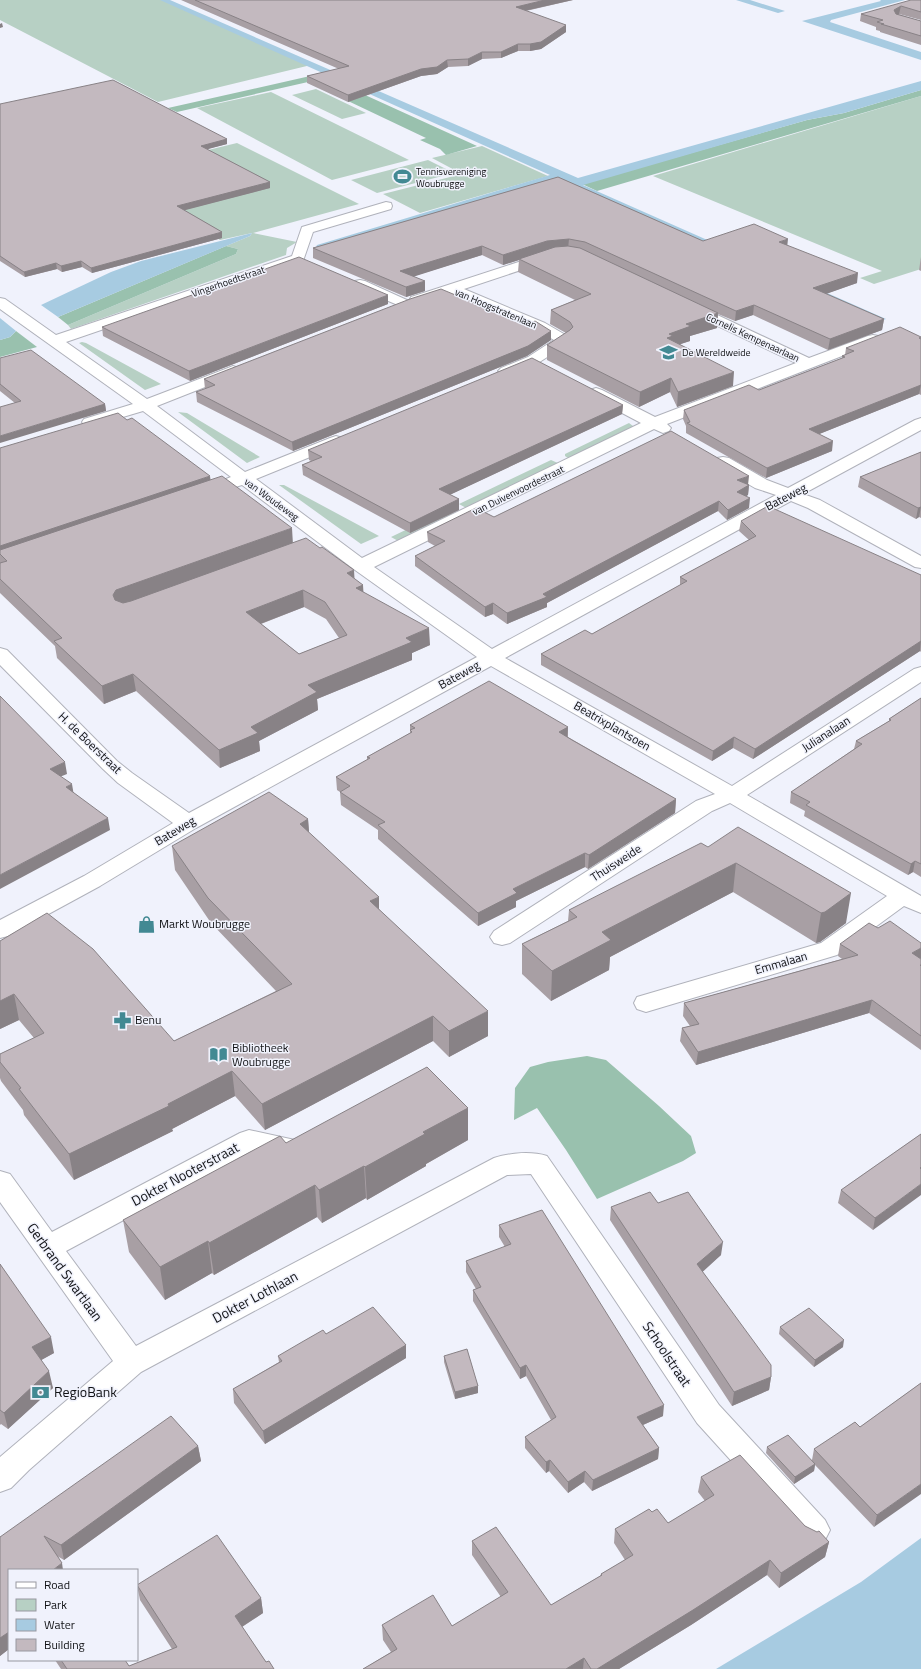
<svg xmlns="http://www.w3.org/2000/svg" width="921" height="1669" font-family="'Titillium Web',sans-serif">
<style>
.green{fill:#b7d0c4}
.forest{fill:#99c1ae}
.water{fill:#a7cbe1}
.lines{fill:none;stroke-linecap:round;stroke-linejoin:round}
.minor-casing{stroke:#b0b2bb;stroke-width:2}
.minor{fill:#fff;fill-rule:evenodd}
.wall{fill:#a89fa4;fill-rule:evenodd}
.shaded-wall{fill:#888286}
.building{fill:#c3b9bf;stroke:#888286;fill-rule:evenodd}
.labels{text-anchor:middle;stroke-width:3;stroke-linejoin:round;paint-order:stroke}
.far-poi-label{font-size:10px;fill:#111215;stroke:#f0f2fc;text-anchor:start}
.far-street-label{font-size:10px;fill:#111215;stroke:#f0f2fc}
.street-label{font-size:12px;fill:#111215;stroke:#f0f2fc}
.poi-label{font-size:12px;fill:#111215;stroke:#f0f2fc;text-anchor:start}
.near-street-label{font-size:14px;fill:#111215;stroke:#f0f2fc}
.near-poi-label{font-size:14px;fill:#111215;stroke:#f0f2fc;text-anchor:start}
</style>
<rect width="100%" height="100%" fill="#f0f2fc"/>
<path class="green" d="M0,0H165L311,65L158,102L0,20Z
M316,89L366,113L342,119L292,95Z
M271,92L409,160L332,180L197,108Z
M921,96V269L874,284L860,278L882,271L653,176Z
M237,143L359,204L253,233L297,242L287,248L286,255L71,329L68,325L236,254L238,249L226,246L250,236L252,233L220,240L172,211L204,151Z
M482,146L548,176L420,213L383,194L462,174L432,158Z
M428,160L454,173L377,193L351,180Z
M82,342L86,343L161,384L145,390L79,343Z
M178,412L187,413L260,457L247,463Z
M629,423L633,426L632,429L571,460L565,456V454Z
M551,460L560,464L468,509L459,504Z
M279,485H284L379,536L361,544Z
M447,510L455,515L400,542L391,537Z"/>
<path class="forest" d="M319,74L477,146L446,155L440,149L420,140L426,138L308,82L177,112L168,108Z
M921,90V96L597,191L582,184L807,120L844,113Z
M226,246L238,249L236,254L68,325L58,317Z
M16,331L37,347L0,357V340L10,337Z
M587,1056L606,1060L659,1106L691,1136L696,1153L683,1161L597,1199L566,1150L537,1108L514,1120L515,1088L530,1067L548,1062Z"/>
<path class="water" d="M160,0H170L578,178L921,81V90L844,113L807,120L583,185L886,319L880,321L557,178L315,249L317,245L550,175Z
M736,0H750L785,11L778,13Z
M880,0H905L831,20L830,22L921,52V60L802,21L881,1Z
M252,233L250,236L58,317L41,305L111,272L141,261Z
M0,318L16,331L10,337L0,340Z
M921,1538V1669H716L861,1582Z"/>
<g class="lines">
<defs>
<path id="minor" d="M386,202L391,203L392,206L391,209L313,232L303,261L66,342L147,399L228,368L233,366L238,368L241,371L238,374L157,406L245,472L330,438L336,436L342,438L344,441L342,444L256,479L362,558L641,423L590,396L588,393L590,390L596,388L602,390L655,417L796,363L686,311L684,308L686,305L691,304L696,305L809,358L868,336L873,335L878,336L880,339L878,342L667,424L671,428L669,431L663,433L654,429L374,567L492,649L776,495L755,488L717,466L715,462L717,458L723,457L729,458L767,480L788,488L915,420L921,418V430L803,494L820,500L921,556V568L915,567L808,508L791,501L505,658L732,786L914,669L921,667V682L747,795L921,896V913L904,906L837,955L646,1012L637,1009L634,1003L637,997L821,943L887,896L730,803L712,811L510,943L502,945L494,943L490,937L494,931L696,801L715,794L491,666L196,828L100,886L8,936L0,938V920L84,876L173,823L118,783L103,769L0,665V648L7,650L117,761L132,773L189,813L477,657L355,570L242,485L232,488L226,487L224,483L226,479L231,477L143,411L96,425L90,427L84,425L82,422L84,419L133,404L0,309V298L5,299L56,335L292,256L302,227Z
M546,253L551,254L553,257L551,260L464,289L545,323L569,337L571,340L569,343L538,363L506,376L501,374L498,371L501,368L528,357L554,340L535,329L450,293L421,303H412L410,307L405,308L355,287L353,284L355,281L360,280L365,281L409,301L411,297Z
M249,1130L304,1142L308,1149L304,1156L295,1159L252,1151L66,1251L136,1346L494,1158C510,1153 531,1151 547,1156L719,1405L825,1520L830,1530L825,1540L814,1545L803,1540L697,1423L531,1174L507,1175L141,1372L29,1470L11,1488L0,1492V1457L113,1361L0,1202V1171L10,1174L52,1232L240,1133Z"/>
</defs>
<use href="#minor" class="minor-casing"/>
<use href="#minor" class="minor"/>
</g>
<path class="wall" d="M181,0H573L526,11L566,32L541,49L530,51H518L501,58L482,59L468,66L448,67L437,74L421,76L348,102L307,83V76L339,69Z
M921,0V20L899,14H898L921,21V45L880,32V31L876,30V27L860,21L861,14Z
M0,104L227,139V144L207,149L270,182V188L184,210L222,232V238L92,273L82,267L62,272L57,269L25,277L0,261Z
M558,177L703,241L787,245L857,283L825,294L884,319L882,330L828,350L753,315L735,321L718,314L717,328L690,336V341L680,344L733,386L677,407L670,392L639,407L547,360V345L566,333L550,324L551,310L575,300L518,272L519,260L503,265L482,255L414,276L425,291L406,297L313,258V248Z
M921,257V271L919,270Z
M388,304L190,381L103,336L102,327Z
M921,337V395L919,394L819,434L832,451L766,478L686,433V426L683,419L684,410L759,390L842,358V356L845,355L846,348Z
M551,340L527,356L293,451L197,402L196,392L205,389L204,379Z
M0,358L105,404L106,411L15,403L0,391Z
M623,405L622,414L449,495L459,499V510L410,533L303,475L302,465L311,461L309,460L308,450Z
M0,448L211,480L293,543L354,579L363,585V592L430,645L412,653V660L317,699L318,710L259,741L260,751L220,768L136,691L104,704L57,658L55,646L0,593ZM304,607L326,619L339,638L299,654L261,624Z
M921,452V518L919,517L916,519L858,487L860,477Z
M748,485H749L748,495L746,496L749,508L727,520L718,511L547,603V607L507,624L493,614L485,617L415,566V556L435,546L428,542L427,532L494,517Z
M741,521L921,575V652L920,651L753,759L733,748L712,761L541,665V654L592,634L680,585V577L749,540L739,531Z
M921,698V877L913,872L908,875L804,816L805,811L790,803L791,792L854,749L856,741L889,721V719Z
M410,725L568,727V737L676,799L675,813L588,869L585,867L516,901V907L478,926L378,839V830L341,805L340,792L337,790L336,777L367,760V757L410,733Z
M308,819L309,833L379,909L488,1036L449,1057L433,1041L265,1130L235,1096L172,1129L173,1131L74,1180L24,1115L23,1110L1,1081L0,1078V1054L34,1038L19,1020L0,1029V941L174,1041L276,991L211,923L175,870L172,846Z
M708,847L846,923L820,942L816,943L733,892L610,957L609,970L551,1001L522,974V944L568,921L569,910Z
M840,944L921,958L920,959H921V1050L869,1013L696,1065L680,1041L682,1028L690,1026L683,1016L684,1003L842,959L838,956Z
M468,1108V1140L426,1164V1166L367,1200L366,1198L322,1223L317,1217L214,1275L212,1273L165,1300L129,1252L123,1220L286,1143Z
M921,1134L873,1230L838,1203L841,1190Z
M658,1203L721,1255L702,1271L771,1377L769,1390L732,1406L610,1220L611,1207Z
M499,1225L663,1416L643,1425L659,1448L658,1459L592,1491L584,1482L568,1493L549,1471L546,1473L525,1448V1437L551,1420L526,1376L520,1379L473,1301V1290L476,1289L466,1272V1261L505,1247L499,1237Z
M0,1264L54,1353L41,1360L53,1388L8,1429L1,1424L0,1425Z
M780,1327L843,1347L814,1367L779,1334Z
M406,1345V1358L265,1444L234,1403L233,1389L279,1362L278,1356Z
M444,1356L478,1393L455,1399L444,1362Z
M921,1383L874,1527L815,1465L814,1471L794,1484L766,1453L767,1447L812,1460L814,1449L860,1427Z
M198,1446L201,1461L64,1560L57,1556L9,1570V1649L0,1656V1537Z
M701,1477L805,1526L829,1542L825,1557L779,1588L767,1575L691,1625L619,1669H363L391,1652L383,1640L382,1625L452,1626L501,1597L472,1555V1541L551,1605L600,1576L601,1574L625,1560L614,1543L615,1529L652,1512L668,1523L705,1501L698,1492Z
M137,1585L261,1598L263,1613L242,1627L266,1662L274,1669H61L55,1660H125L129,1666L172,1649L140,1600Z"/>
<path class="shaded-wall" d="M545,0H573L515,13L516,7Z
M901,6L899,14L893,18L894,10Z
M2,23L3,27L0,28V24Z
M566,25V32L541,49L530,51V44Z
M518,44V51L501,58V52Z
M482,52V59L468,66V59Z
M447,60L448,67L437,74L421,76L348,102V95L421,69Z
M227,139V144L201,151V146Z
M270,182V188L178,212L177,206Z
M222,232V238L92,273L91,268Z
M569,239L568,249L519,259V260L503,265V255L547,241Z
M788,239L787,248L779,242Z
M482,246V255L400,281V271Z
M81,261L82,267L62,272L61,266Z
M56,263L57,269L25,277L24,272Z
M858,273L857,283L812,299L813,288Z
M425,281V291L406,297V287Z
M388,295V304L190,381L189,371Z
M754,305L753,315L735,321L736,311Z
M718,313L717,328L690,336V341L672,347L667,338L669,334L686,324Z
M884,319L882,330L828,350L830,339Z
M551,331V340L527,356L293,451L292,442Z
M734,372L733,386L677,407L678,392Z
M671,378L670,392L639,407L640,392Z
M921,385L919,394L807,439L809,429Z
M105,404L106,411L0,443V436Z
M623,405L622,414L439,500V489Z
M833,441L832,451L766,478L767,468Z
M210,476L211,483L0,554V546Z
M749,476L748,485L737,480Z
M749,485L748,495L736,502L737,492Z
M750,498L749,508L727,520L728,510Z
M459,499V510L410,533V523Z
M719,501L718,511L547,603V607L507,624V613Z
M921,507L919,517L916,519L918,508Z
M292,528L293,545L118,608L113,595L116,590Z
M354,570L355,587L347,573Z
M363,585L364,602L356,588Z
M303,590L304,607L247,629L246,612Z
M493,603V614L485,617V607Z
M429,628L430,645L412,653V660L317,699L318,710L259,741L260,751L220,768L219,750L308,685L406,638Z
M921,641L920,651L753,759L755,749Z
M133,674L136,691L104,704L102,686Z
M568,727L567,740L559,732Z
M734,737L733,748L712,761L713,751Z
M65,762L67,774L52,780L50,769Z
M72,784L74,796L66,787Z
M676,799L675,813L588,869L589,855Z
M108,818L110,830L0,889V875Z
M308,819L310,844L300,824Z
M585,853V867L516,901V907L478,926V913L513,889Z
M915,861L913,872L908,875L911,864Z
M736,863L733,892L610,957L609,970L551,1001L552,971L602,932Z
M851,893L846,923L820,942L816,943L821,913Z
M379,897V922L370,901Z
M921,948V958L910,965L912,953Z
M14,994L19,1020L0,1029V1001Z
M872,1000L869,1013L696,1065L698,1052Z
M488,1011V1036L449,1057V1031Z
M433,1016V1041L265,1130L262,1104Z
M232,1071L235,1096L172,1129L173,1131L74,1180L69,1154Z
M468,1108V1140L426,1164V1166L367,1200L365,1167L423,1132Z
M364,1166L366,1198L322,1223L319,1190Z
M921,1184V1195L873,1230L875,1218Z
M315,1185L317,1217L214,1275L209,1243Z
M208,1241L212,1273L165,1300L160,1267Z
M723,1242L721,1255L696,1278L697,1264Z
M51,1337L54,1353L36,1363L32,1347Z
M844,1340L843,1347L814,1367L815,1360Z
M406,1345V1358L265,1444L263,1431Z
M526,1365V1376L520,1379V1368Z
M49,1371L53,1388L8,1429L4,1413Z
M771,1377L769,1390L732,1406L734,1392Z
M478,1386V1393L455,1399V1392Z
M664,1405L663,1416L636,1428L637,1417Z
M198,1446L201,1461L64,1560L61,1545Z
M659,1448L658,1459L592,1491L593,1480Z
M550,1460L549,1471L546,1473V1462Z
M815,1464L814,1471L794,1484L795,1477Z
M585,1471L584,1482L568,1493V1482Z
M921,1484V1494L874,1527L877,1515Z
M829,1542L825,1557L779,1588L781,1573Z
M770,1560L767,1575L691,1625L619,1669H597Z
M62,1563L63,1570H53Z
M261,1598L263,1613L237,1630L235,1616Z
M9,1632V1649L0,1656V1638Z
M584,1658L583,1669H566Z"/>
<path class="building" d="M195,0H545L516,7L566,25L541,42L530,44H518L501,52H482L468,59L447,60L437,67L421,69L348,95L307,76L349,66Z
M911,0H921V12L901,6L894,10L896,14L921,21V36L881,24H884L877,22L883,20L861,14Z
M113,80L227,139L201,146L270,182L177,206L222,232L91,268L81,261L61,266L56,263L24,272L0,256V104Z
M558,177L703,241L754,224L788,239L779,242L858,273L813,288L884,319L830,339L754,305L736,311L585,242L569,239L547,241L503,255L482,246L400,271L425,281L406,287L313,248Z
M568,246L580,248L718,313L686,324L691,326L669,334L673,336L667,338L734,372L678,392L671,378L640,392L547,345L570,330L573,327L570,322L551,310L591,294L519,259L555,247Z
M299,257L388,295L189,371L102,327Z
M441,289L520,322L525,320L531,323L535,321L551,331L528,346L292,442L196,392L215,385L204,379L410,299Z
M900,327L921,337L919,338L921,339V385L809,429L833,441L767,468L687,423L690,422L684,410L749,385L759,390L845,357L842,356L854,351L846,348Z
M31,350L105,404L0,436V407L21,401L0,384V358Z
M532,358L623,405L439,489L459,499L410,523L302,465L322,457L308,450Z
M118,413L127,420L132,418L210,476L0,546V448Z
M671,431L749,476L737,480L749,485L737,492L750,498L728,510L719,501L543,594L547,597L507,613L493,603L485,607L415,556L445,541L427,532L476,508L494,517Z
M921,452V507L918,508L860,477Z
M222,476L292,528L116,590L113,595L115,600L123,603L131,601L306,538L320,548L322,547L354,570L347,573L363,585L356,588L429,628L406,638L412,642L308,685L317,692L251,727L258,733L219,750L133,674L102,686L54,641L62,638L0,579V563L7,561L0,554V550ZM303,590L325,602L347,635L299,654L246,612Z
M768,506L921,575V641L755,749L734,737L713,751L541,654L585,630L592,634L687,581L680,577L756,536L741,521Z
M489,681L568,727L559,732L572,740L676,799L589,855L585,853L513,889L517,893L478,913L378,825L385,822L340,792L350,786L336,777L370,758L367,757L412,732L410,730L415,728L410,725Z
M0,696L65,762L50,769L72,784L66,787L108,818L0,875Z
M921,698V864L915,861L911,864L852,831L806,805L810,802L791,792L862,744L856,741L891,720L889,719Z
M269,792L308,819L300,824L379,897L370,901L488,1011L449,1031L433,1016L262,1104L232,1071L168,1104L169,1106L69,1154L19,1089L21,1088L0,1062V1054L44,1033L14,994L0,1001V941L47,913L93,949L174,1041L292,984L208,898L172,846Z
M738,827L851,893L825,912L821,913L736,863L602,932L611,940L552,971L522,944L577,917L569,910L701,843L708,847Z
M890,921L921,943V948L912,953L921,959V965H920L921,966V1036L872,1000L698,1052L682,1028L699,1024L684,1003L858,955L840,944L869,923L878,928Z
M427,1067L468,1108L423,1132L425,1134L365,1167L364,1166L319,1190L315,1185L209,1243L208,1241L160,1267L123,1220L280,1136L286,1143Z
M921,1134V1167L920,1168L921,1169V1184L875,1218L841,1190Z
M650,1192L658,1203L688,1192L723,1242L697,1264L771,1365V1377L734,1392L611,1207Z
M542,1210L664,1405L637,1417L659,1448L593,1480L585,1471L568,1482L550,1460L546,1462L525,1437L556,1417L526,1365L520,1368L473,1290L481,1287L466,1261L511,1244L499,1225Z
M0,1264L51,1337L32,1347L49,1371L4,1413L0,1410Z
M373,1307L406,1345L263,1431L233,1389L282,1361L278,1356L302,1342L323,1330L326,1334Z
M809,1308L844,1340L815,1360L780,1327Z
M467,1349L478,1386L455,1392L444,1356Z
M921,1383V1484L877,1515L814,1449L855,1422L860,1427Z
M171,1416L198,1446L61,1545L44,1536L62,1563L53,1570H9V1632L0,1638V1537Z
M788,1435L815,1464L795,1477L767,1447Z
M740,1455L805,1526L817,1532L819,1531L829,1542L781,1573L770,1560L693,1610L597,1669H591L584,1658L566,1669H363L397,1649L382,1625L433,1595L452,1626L508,1592L472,1541L496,1527L551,1605L602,1575L601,1574L633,1555L615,1529L649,1509L652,1512L657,1509L668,1523L714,1495L701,1477Z
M217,1535L261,1598L235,1616L266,1662L269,1661L274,1669H67L61,1660H125L129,1666L177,1647L137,1585Z"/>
<defs>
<symbol id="stadium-bare" viewBox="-9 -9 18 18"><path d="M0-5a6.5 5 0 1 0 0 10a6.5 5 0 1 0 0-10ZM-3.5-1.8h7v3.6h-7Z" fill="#428993" stroke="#f0f2fc" stroke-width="2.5" paint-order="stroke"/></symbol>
<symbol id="school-bare" viewBox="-9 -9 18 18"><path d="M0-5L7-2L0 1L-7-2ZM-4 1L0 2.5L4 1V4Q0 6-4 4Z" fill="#428993" stroke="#f0f2fc" stroke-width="2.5" paint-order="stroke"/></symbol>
<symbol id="shop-bare" viewBox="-9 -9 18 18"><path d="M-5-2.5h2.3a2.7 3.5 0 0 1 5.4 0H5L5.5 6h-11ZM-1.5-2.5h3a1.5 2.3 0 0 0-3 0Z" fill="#428993" stroke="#f0f2fc" stroke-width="2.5" paint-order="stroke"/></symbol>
<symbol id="pharmacy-bare" viewBox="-9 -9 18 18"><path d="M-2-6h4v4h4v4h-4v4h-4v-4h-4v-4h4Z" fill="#428993" stroke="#f0f2fc" stroke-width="2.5" paint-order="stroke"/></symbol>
<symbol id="library-bare" viewBox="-9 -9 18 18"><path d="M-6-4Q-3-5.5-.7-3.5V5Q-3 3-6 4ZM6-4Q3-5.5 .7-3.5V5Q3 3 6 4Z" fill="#428993" stroke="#f0f2fc" stroke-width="2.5" paint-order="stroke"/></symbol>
<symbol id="bank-bare" viewBox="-9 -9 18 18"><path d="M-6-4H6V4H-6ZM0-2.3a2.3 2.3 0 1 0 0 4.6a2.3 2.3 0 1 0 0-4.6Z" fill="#428993" stroke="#f0f2fc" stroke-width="2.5" paint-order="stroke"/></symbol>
</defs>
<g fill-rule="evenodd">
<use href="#stadium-bare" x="390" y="164" width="25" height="25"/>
<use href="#school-bare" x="656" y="340" width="25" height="25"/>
<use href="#shop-bare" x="134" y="912" width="25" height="25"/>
<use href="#pharmacy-bare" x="110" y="1008" width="25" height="25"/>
<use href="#library-bare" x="206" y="1042" width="25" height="25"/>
<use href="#bank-bare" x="28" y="1380" width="25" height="25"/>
</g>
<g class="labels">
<g class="far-poi-label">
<text x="416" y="175">Tennisvereniging<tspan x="416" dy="12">Woubrugge</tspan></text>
<text x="682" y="356">De Wereldweide</text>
</g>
<g class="far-street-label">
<text transform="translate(228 281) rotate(-19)" y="4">Vingerhoedtstraat</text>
<text transform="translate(496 308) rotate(23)" y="4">van Hoogstratenlaan</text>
<text transform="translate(753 337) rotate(25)" y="4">Cornelis Kempenaarlaan</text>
<text transform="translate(518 490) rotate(-26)" y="4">van Duivenvoordestraat</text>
<text transform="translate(272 499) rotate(36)" y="4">van Woudeweg</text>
</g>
<g class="street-label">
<text transform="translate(786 497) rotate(-28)" y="4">Bateweg</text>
<text transform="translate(459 675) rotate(-29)" y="4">Bateweg</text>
<text transform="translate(612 726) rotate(30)" y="4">Beatrixplantsoen</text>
<text transform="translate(826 734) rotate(-33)" y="4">Julianalaan</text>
<text transform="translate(90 743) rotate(44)" y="4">H. de Boerstraat</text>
<text transform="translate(175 831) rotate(-31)" y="4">Bateweg</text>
<text transform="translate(616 863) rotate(-33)" y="4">Thuisweide</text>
<text transform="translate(781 963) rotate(-16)" y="4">Emmalaan</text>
</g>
<g class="poi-label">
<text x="159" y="928">Markt Woubrugge</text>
<text x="135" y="1024">Benu</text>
<text x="232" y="1052">Bibliotheek<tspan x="232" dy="14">Woubrugge</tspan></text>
</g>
<g class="near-street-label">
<text transform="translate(185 1174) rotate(-28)" y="5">Dokter Nooterstraat</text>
<text transform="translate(65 1272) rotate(54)" y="5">Gerbrand Swartlaan</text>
<text transform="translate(255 1297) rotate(-28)" y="5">Dokter Lothlaan</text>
<text transform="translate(667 1354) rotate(56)" y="5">Schoolstraat</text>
</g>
<g class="near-poi-label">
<text x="54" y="1397">RegioBank</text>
</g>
</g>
<rect x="8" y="1569" width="130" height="92" fill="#f0f2fc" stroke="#9798a0"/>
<rect x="16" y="1582" width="20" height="6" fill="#ffffff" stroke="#9798a0"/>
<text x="44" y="1589" font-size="12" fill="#111215">Road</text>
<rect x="16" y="1599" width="20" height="12" fill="#b7d0c4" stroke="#9798a0"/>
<text x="44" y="1609" font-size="12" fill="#111215">Park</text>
<rect x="16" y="1619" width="20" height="12" fill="#a7cbe1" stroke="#9798a0"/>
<text x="44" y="1629" font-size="12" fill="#111215">Water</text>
<rect x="16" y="1639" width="20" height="12" fill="#c3b9bf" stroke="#9798a0"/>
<text x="44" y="1649" font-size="12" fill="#111215">Building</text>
</svg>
